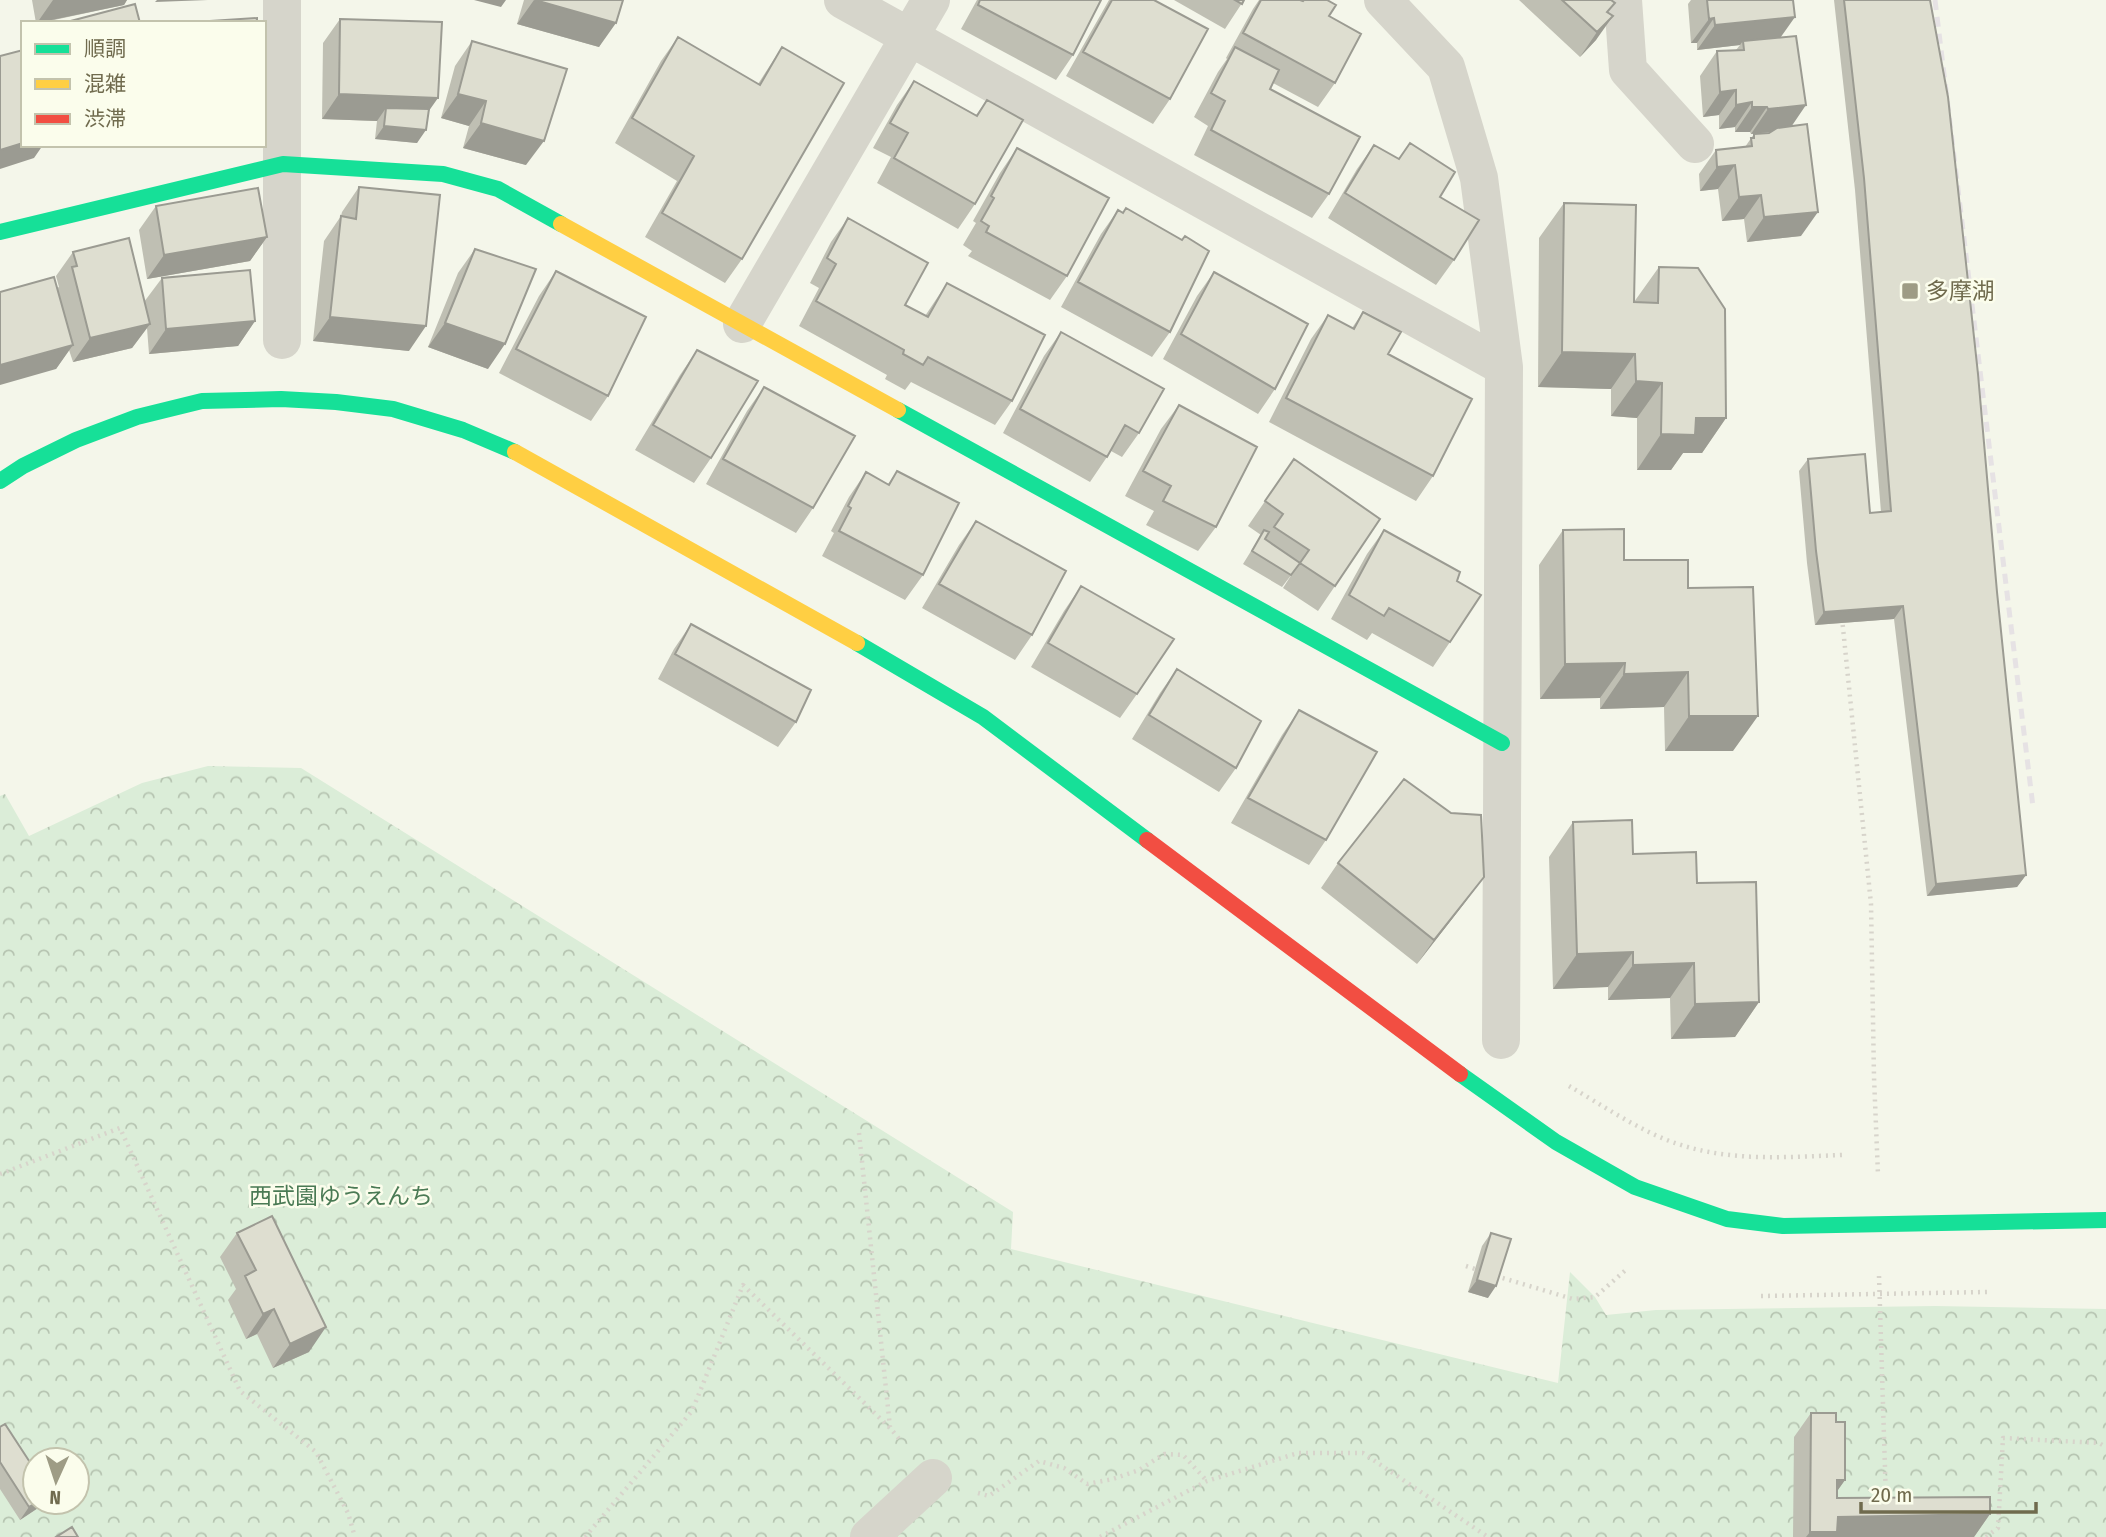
<svg xmlns="http://www.w3.org/2000/svg" width="2106" height="1537" font-family="'Fira Sans Condensed','Noto Sans JP',sans-serif">
<style>
.park{fill:url(#park-crowns);fill-rule:evenodd}
.lines{fill:none;stroke-linecap:round;stroke-linejoin:round}
.path{stroke:#d7d4cb;stroke-width:4.5;stroke-dasharray:2 5;stroke-linecap:butt}
.street{stroke:#d6d5cb;stroke-width:38}
.fast{stroke:#16e098;stroke-width:16}
.slow{stroke:#ffcf43;stroke-width:16}
.jam{stroke:#f24e42;stroke-width:16}
.rail{stroke:#e6e2e4;stroke-width:5;stroke-dasharray:10 7;stroke-linecap:butt}
.wall{fill:#bfbfb3}
.shaded-wall{fill:#9b9b92}
.building{fill:#deded0;stroke:#9b9b92;stroke-width:2}
.poi-dot{fill:#9e9c85;stroke:#fbfdec;stroke-width:2.5}
.labels{text-anchor:middle;stroke-width:5;stroke-linejoin:round;paint-order:stroke}
.poi-label{font-size:23px;fill:#706b4e;stroke:#fbfdec;text-anchor:start}
.park-label{font-size:23px;fill:#4a7a54;stroke:#fbfdec}
</style>
<defs>
<pattern id="park-crowns" width="20" height="18" patternUnits="userSpaceOnUse" patternTransform="scale(1.75)"><rect width="20" height="18" fill="#dbedd8"/><path d="M2 6a3 3 0 1 1 6 0M12 15a3 3 0 1 1 6 0" fill="none" stroke="#b6c4b1"/></pattern>
</defs>
<rect width="100%" height="100%" fill="#f4f6ea"/>
<path class="park" d="M208,766L301,768L1013,1212L1011,1249L1558,1383L1570,1272L1595,1297L1606,1315L1656,1310L1935,1306L2106,1309V1537H0V796L5,794L29,836L142,783ZM35,1460H77V1502H35Z"/>
<g class="lines">
<path class="path" d="M1842,618L1871,904L1874,1077L1878,1175
M1569,1086C1602,1105 1641,1132 1678,1144C1732,1162 1787,1157 1842,1155
M859,1133L890,1427
M0,1174L120,1128L240,1391L316,1452L348,1513L355,1537
M1466,1266L1478,1270
M1496,1276L1573,1299L1595,1297L1628,1268
M1879,1276L1886,1501
M1761,1296L1987,1292
M978,1493L989,1496L1039,1461L1064,1468L1087,1484L1113,1479L1139,1470L1164,1454L1183,1455L1207,1481
M585,1537L692,1411L743,1285L890,1428L901,1441
M1100,1537L1207,1481L1298,1453H1363L1488,1537
M1986,1537L1998,1528L2003,1438L2099,1443L2106,1447"/>
<path class="street" d="M282,0V340
M843,0L1504,367
M1383,0L1446,67L1479,178L1504,367L1501,1040
M1623,0L1628,70L1695,144
M742,324L931,0
M869,1537L933,1478"/>
<path class="fast" d="M0,232L283,164L443,174L498,189L561,224
M898,410L1502,743
M0,481L23,466L76,440L137,417L202,401L281,399L336,402L393,409L463,430L515,452
M857,643L983,717L1147,840
M1460,1074L1556,1142L1635,1187L1727,1219L1783,1226L2106,1220"/>
<path class="slow" d="M561,224L898,410
M515,452L857,643"/>
<path class="jam" d="M1147,840L1460,1074"/>
<path class="rail" d="M1935,0L2033,807"/>
</g>
<path class="wall" d="M32,0H127L124,5L40,23H36Z
M524,0H623L599,47L517,24Z
M977,0H1101L1073,55L1056,80L961,29Z
M1109,0H1154L1170,99L1153,124L1066,76Z
M1174,0H1244L1225,29Z
M1259,0H1327L1335,83L1318,107L1273,83L1270,89L1329,194L1312,218L1194,155L1208,126L1194,117L1218,72L1227,59L1226,58L1253,9Z
M1519,0H1611L1608,12L1596,40L1580,57Z
M1691,0H1793L1780,38L1791,126L1801,236L1747,242L1744,219L1722,221L1718,189L1700,191L1699,174L1716,150L1745,147L1754,134L1769,133L1772,132L1751,134L1750,132H1735V127L1719,129V115L1703,117L1700,76L1717,51L1736,50L1740,45L1697,50V43H1691L1688,4Z
M1834,0H1930L1997,592L2026,875L2017,887L1927,896L1894,619L1815,625L1807,563L1799,471L1808,459L1870,513L1881,512L1855,190Z
M340,19L429,109L417,143L375,139L377,121L322,119L323,43Z
M678,37L758,84L782,47L742,259L725,283L645,237L677,181L615,143L661,61Z
M472,41L526,165L463,148L469,126L441,118L455,66Z
M914,81L976,115L987,100L975,204L958,229L877,183L891,157L873,148L897,105Z
M1374,145L1440,197L1454,260L1436,285L1328,218L1357,169Z
M1017,148L1067,276L1050,300L968,256L972,251L963,245L976,223L973,221L1000,173Z
M359,187L409,351L313,341L324,241L341,216L342,212Z
M1564,203L1634,302L1659,267L1726,418L1702,453H1683L1671,470H1637V418L1611,416V389L1538,387L1539,238Z
M156,206L267,237L250,261L147,279L139,230Z
M1118,210L1170,332L1152,357L1061,307L1101,234Z
M848,218L905,305L925,316L947,283L1012,401L995,425L911,382L905,390L885,379L887,375L799,326L819,288L810,283L831,242Z
M475,249L488,369L428,347L458,273Z
M73,252L144,302L162,278L255,321L238,346L149,354L147,328L132,348L73,362L69,350L56,369L57,288L59,287L56,276Z
M556,271L608,396L591,421L499,373L539,296Z
M1214,272L1275,389L1258,414L1163,359L1197,296Z
M1363,312L1388,354L1433,476L1416,501L1269,422L1311,339L1328,315L1352,328Z
M1061,332L1139,433L1122,457L1111,451L1090,482L1003,433L1044,356Z
M697,350L711,458L694,483L635,450L680,375Z
M764,387L813,508L796,533L706,484L747,411Z
M1179,405L1216,527L1198,551L1146,525L1154,511L1125,496L1161,429Z
M1294,459L1335,586L1318,611L1283,588L1292,574L1282,587L1243,564L1261,535L1248,526Z
M897,471L923,575L905,600L822,556L834,533L831,531L849,497L866,472L888,484Z
M976,521L1032,635L1015,660L922,608L959,545Z
M1384,530L1457,581L1450,642L1433,667L1372,633L1367,640L1331,619L1367,554Z
M1563,530L1624,560L1688,588L1733,751H1665L1664,707L1600,709V698L1540,699L1539,565Z
M1081,586L1137,694L1120,718L1031,667L1064,611Z
M691,624L796,722L778,747L658,679L674,649Z
M1177,669L1236,768L1219,792L1132,739L1160,693Z
M1299,710L1326,840L1309,865L1231,823L1282,735Z
M1573,822L1633,854L1697,883L1759,1002L1735,1037L1671,1039L1670,998L1608,1000V987L1553,989L1549,857Z
M1338,863L1466,901L1417,964L1321,888Z
M237,1233L309,1352L273,1368L257,1334L246,1339L228,1300L236,1289L220,1257Z
M1491,1233L1488,1298L1468,1292L1482,1246Z
M1811,1413L1836,1422L1845,1480L1837,1491V1498L1990,1514L1974,1537H1793L1794,1437Z
M0,1427L35,1502H44L41,1506L20,1520L0,1489Z"/>
<path class="shaded-wall" d="M53,0H127L124,5L37,23Z
M157,0H208L155,2Z
M474,0H506L501,7Z
M534,0L616,23L599,47L517,24Z
M1613,16L1596,40L1580,57L1597,32Z
M1795,17L1778,41H1743L1740,45L1697,50L1715,25Z
M1714,18L1697,43H1691L1709,19Z
M1736,90L1719,115L1703,117L1720,92Z
M339,94L438,98L421,122L386,108L377,121L322,119Z
M458,94L486,101L469,126L441,118Z
M1752,102L1735,127L1719,129L1736,105Z
M1806,105L1789,130L1751,134L1768,109Z
M1752,107H1767L1750,132H1735Z
M481,123L544,141L526,165L463,148Z
M384,126L426,130L417,143L375,139Z
M23,143V145H43L34,158L0,169V150Z
M1735,165L1718,189L1700,191L1717,167Z
M1761,195L1744,219L1722,221L1739,197Z
M1818,212L1801,236L1747,242L1764,217Z
M267,237L250,261L147,279L164,255Z
M330,317L426,326L409,351L313,341Z
M255,321L238,346L149,354L166,329Z
M445,323L505,344L488,369L428,347Z
M150,324L132,348L73,362L90,338Z
M73,345L56,369L0,385V365Z
M1562,352L1635,354L1611,389L1538,387Z
M1636,381L1662,383L1637,418L1611,416Z
M1696,418H1726L1702,453H1683L1671,470H1637L1661,434Z
M1903,606L1894,619L1815,625L1824,612Z
M1625,663L1600,698L1540,699L1565,664Z
M1688,672L1664,707L1600,709L1624,674Z
M1689,716H1758L1733,751H1665Z
M2026,875L2017,887L1927,896L1936,884Z
M1484,877L1466,901L1417,964L1434,940Z
M1633,952L1608,987L1553,989L1577,954Z
M1694,963L1670,998L1608,1000L1633,965Z
M1759,1002L1735,1037L1671,1039L1695,1004Z
M1477,1280L1496,1286L1488,1298L1468,1292Z
M274,1309L257,1334L246,1339L263,1314Z
M326,1327L309,1352L273,1368L290,1344Z
M1837,1480H1845L1828,1504Z
M37,1502H44L41,1506L20,1520L29,1507Z
M1990,1514L1974,1537H1806L1810,1532L1838,1517Z"/>
<path class="building" d="M535,0H623L616,23Z
M980,0H1101L1073,55L978,5Z
M1112,0H1154L1208,29L1170,99L1083,52Z
M1235,0H1244L1242,4Z
M1261,0H1300L1303,1L1304,0H1327L1336,5L1329,16L1361,34L1335,83L1243,33Z
M1562,0H1611L1615,3L1607,12L1613,16L1597,32Z
M1707,0H1793L1795,17L1715,25L1714,18L1709,19Z
M1844,0H1930L1948,97L1978,374L1997,592L2026,875L1936,884L1903,606L1824,612L1816,551L1808,459L1865,454L1870,513L1891,511L1864,178Z
M135,4L140,23H63Z
M257,18V23H179Z
M340,19L442,22L438,98L339,94Z
M1796,36L1806,105L1768,109L1767,107H1752V102L1736,105V90L1720,92L1717,51L1744,50L1743,41Z
M678,37L760,85L782,47L844,83L742,259L662,213L694,156L632,118Z
M472,41L567,69L544,141L481,123L486,101L458,94Z
M1235,47L1279,70L1270,89L1360,137L1329,194L1211,130L1225,101L1211,93Z
M23,50V143L0,150V56Z
M914,81L977,116L987,100L1023,120L975,204L894,158L908,133L890,123Z
M386,108L429,109L426,130L384,126Z
M1807,124L1818,212L1764,217L1761,195L1739,197L1735,165L1717,167L1716,150L1752,146L1751,138H1754V134L1769,133L1777,128Z
M1410,143L1455,172L1440,197L1479,220L1454,260L1345,193L1374,145L1399,159Z
M1017,148L1109,198L1067,276L986,232L989,226L981,221L994,198L991,196Z
M359,187L440,195L426,326L330,317L341,216L356,219Z
M258,188L267,237L164,255L156,206Z
M1564,203L1636,205L1634,302L1658,303L1659,267L1698,268L1725,309L1726,418H1696L1695,435L1661,434L1662,383L1636,381L1635,354L1562,352Z
M1126,208L1182,240L1185,236L1209,251L1170,332L1078,282L1118,210L1123,213Z
M848,218L928,263L905,305L928,317L947,283L1045,335L1012,401L928,357L923,365L903,354L904,350L816,301L836,264L827,258Z
M129,238L150,324L90,338L72,267L77,266L73,252Z
M475,249L536,269L505,344L445,323Z
M250,270L255,321L166,329L162,278Z
M556,271L646,317L608,396L516,349Z
M1214,272L1308,324L1275,389L1181,334Z
M54,277L73,345L0,365V292Z
M1363,312L1401,332L1388,354L1472,399L1433,476L1286,398L1328,315L1354,329Z
M1061,332L1164,389L1139,433L1125,425L1107,457L1020,409Z
M697,350L758,381L711,458L653,425Z
M764,387L855,436L813,508L723,459Z
M1179,405L1257,447L1216,527L1163,501L1171,486L1143,471Z
M1294,459L1380,519L1335,586L1300,563L1309,550L1274,527L1283,514L1265,501Z
M897,471L959,503L923,575L839,531L851,508L848,506L866,472L889,485Z
M976,521L1066,571L1032,635L939,584Z
M1624,529V560H1688V588L1753,587L1758,716H1689L1688,672L1624,674L1625,663L1565,664L1563,530Z
M1264,530L1269,532L1265,539L1300,563L1291,575L1252,551Z
M1384,530L1460,572L1457,581L1481,595L1450,642L1389,608L1384,616L1349,595Z
M1081,586L1174,639L1137,694L1048,643Z
M691,624L811,690L796,722L675,654Z
M1177,669L1261,721L1236,768L1149,715Z
M1299,710L1377,752L1326,840L1248,798Z
M1404,779L1451,813L1481,815L1484,877L1434,940L1338,863Z
M1632,820L1633,854L1696,852L1697,883L1756,882L1759,1002L1695,1004L1694,963L1633,965V952L1577,954L1573,822Z
M272,1216L326,1327L290,1344L274,1309L263,1314L245,1276L256,1270L237,1233Z
M1491,1233L1511,1239L1496,1286L1477,1280Z
M1811,1413H1836V1422H1845V1480H1837V1498L1990,1497V1514L1838,1517L1837,1532H1810Z
M5,1424L35,1470V1502H37L29,1507L0,1462V1427Z
M72,1527L78,1537H56Z"/>
<rect class="poi-dot" x="1901" y="282" width="18" height="18" rx="3.5"/>
<g class="labels">
<g class="poi-label">
<text x="1926" y="299">多摩湖</text>
</g>
<g class="park-label">
<text x="341" y="1204">西武園ゆうえんち</text>
</g>
</g>
<rect x="21" y="21" width="245" height="126" fill="#fbfdec" stroke="#c3c3ad" stroke-width="2"/>
<rect x="35" y="44" width="35" height="10" fill="#16e098" stroke="#c3c3ad" stroke-width="2"/>
<text x="84" y="56" font-size="21" fill="#706b4e">順調</text>
<rect x="35" y="79" width="35" height="10" fill="#ffcf43" stroke="#c3c3ad" stroke-width="2"/>
<text x="84" y="91" font-size="21" fill="#706b4e">混雑</text>
<rect x="35" y="114" width="35" height="10" fill="#f24e42" stroke="#c3c3ad" stroke-width="2"/>
<text x="84" y="126" font-size="21" fill="#706b4e">渋滞</text>
<g transform="translate(56 1481) rotate(183)"><circle r="33" fill="#fbfdec" stroke="#c3c3ad" stroke-width="2"/>
<path d="M0-5L12 26L0 18L-12 26Z" fill="#9e9c85"/>
<text y="-10" font-size="19" font-weight="bold" text-anchor="middle" fill="#706b4e">N</text>
</g>
<path d="M1861 1502v10h175v-10" fill="none" stroke="#706b4e" stroke-width="3.5"/>
<text x="1871" y="1502" font-size="21" fill="#706b4e" stroke="#fbfdec" stroke-width="5" paint-order="stroke">20 m</text>
</svg>
